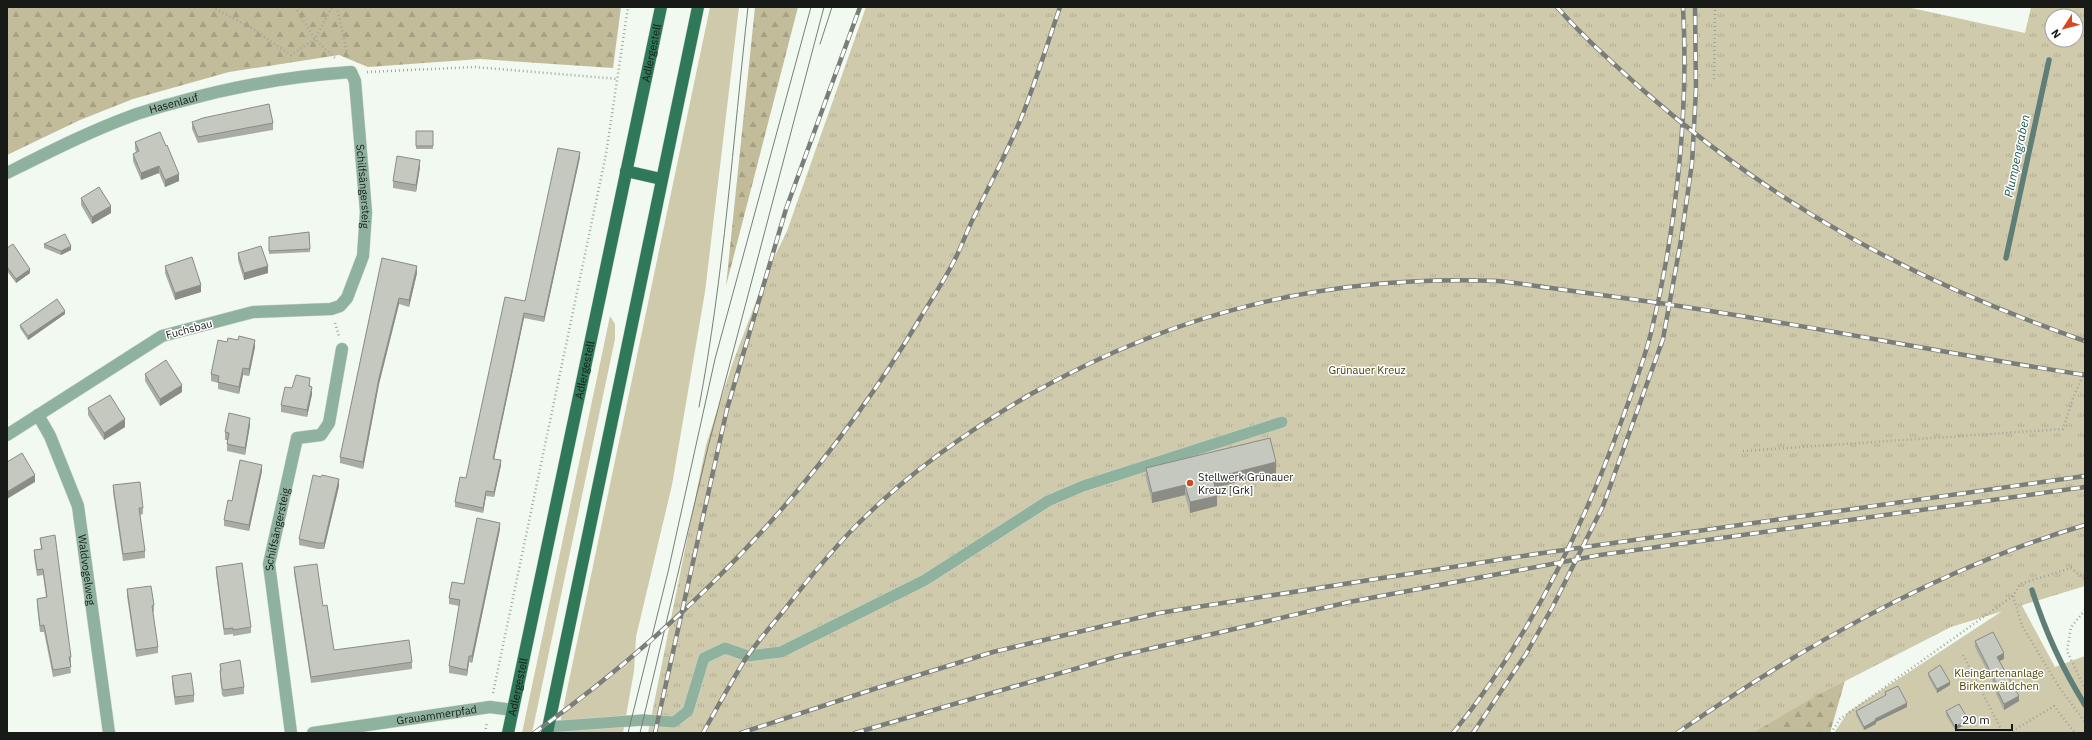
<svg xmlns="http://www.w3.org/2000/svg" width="2092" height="740" font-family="'IBM Plex Sans',sans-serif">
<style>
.green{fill:#cfcaab}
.forest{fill:url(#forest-firs)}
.park{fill:url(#park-tufts);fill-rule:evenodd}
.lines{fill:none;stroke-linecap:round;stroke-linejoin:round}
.stream{stroke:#607e78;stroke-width:5.5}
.lane-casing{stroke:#ced5cd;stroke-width:12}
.street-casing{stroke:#ced5cd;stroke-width:13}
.primary-casing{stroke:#ced5cd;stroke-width:13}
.path{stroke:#9ea59e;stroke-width:2.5;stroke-dasharray:1 3;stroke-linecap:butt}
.lane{stroke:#8fb29f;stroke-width:11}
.street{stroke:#8fb29f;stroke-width:12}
.primary{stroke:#307958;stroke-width:12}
.tram{stroke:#797e78;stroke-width:1}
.rail-casing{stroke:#797e78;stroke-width:4.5}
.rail{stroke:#fff;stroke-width:3;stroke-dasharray:9;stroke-linecap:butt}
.wall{fill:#a9aca3}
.shaded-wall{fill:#8a8c85}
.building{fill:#c5c8be;stroke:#8a8c85}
.poi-dot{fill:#d24a1e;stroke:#fff;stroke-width:1.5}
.labels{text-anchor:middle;stroke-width:3;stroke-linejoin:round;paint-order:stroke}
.street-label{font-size:11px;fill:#171a17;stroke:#fff}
.park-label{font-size:11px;fill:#4a4002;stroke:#fff}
.poi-label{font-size:11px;fill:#171a17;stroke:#fff;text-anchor:start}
.water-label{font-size:12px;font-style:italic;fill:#1d564e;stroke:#fff}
</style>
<defs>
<pattern id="forest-firs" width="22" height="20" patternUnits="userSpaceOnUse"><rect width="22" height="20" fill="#c2bc9b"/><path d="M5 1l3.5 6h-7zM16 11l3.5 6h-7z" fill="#a6a185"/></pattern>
<pattern id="park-tufts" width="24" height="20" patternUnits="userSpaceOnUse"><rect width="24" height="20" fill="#cfcaab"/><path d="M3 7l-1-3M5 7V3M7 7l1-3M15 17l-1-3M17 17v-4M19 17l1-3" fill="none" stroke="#b1ad92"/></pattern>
</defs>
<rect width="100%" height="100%" fill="#f1f9f0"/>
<path class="green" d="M710,7H739L705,292L672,485L636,637L634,671L623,733H558Z
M610,316L615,324V339L532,733H522Z
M2019,600L2055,667L2085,656V733H1834L1848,712Z"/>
<path class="forest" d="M7,7H621L613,68L480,59L368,67L339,55L229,72L133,99L80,120L7,155Z
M755,7H798L726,286Z
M1848,670L1830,733H1731Z"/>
<path class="park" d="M866,7H1907L2025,33L2031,7H2085V586L1951,627L1816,696L1753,733H648L706,445L733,362L768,270L787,231ZM2052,16H2076V40H2052Z"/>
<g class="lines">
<path class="stream" d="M2006,258L2049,60
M2032,590C2046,633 2061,666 2085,705"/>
<defs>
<path id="lane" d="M548,727L643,720L674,722L688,711L704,658L725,648L748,656L781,652L925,580L1048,501L1083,486L1282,422"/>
<g id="street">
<path id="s1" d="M7,173C49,152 90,131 134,115C148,110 163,106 178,102C235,86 292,76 351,72L355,81L366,212L363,256L347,298L340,306L331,309L253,312L162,336L7,435"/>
<path id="s2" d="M38,415L50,436L78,506L109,733"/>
<path id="s3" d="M291,733L269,564L297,438L321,435L329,423L342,349"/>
<path id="s4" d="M313,733L490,707L513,710"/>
</g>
<g id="primary">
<path d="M626,171L661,179"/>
<path id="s5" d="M508,733L661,7"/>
<path d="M547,733L698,7"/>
</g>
</defs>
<use href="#lane" class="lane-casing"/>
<use href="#street" class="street-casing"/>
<use href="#primary" class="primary-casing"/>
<path class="path" d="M212,7L250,27L291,55L315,39L332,7
M295,7L315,39L335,58
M337,7L348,58
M367,72L475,67L618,79
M1714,79L1715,7
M335,323L339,336
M1743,451L2063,429L2073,398L2085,371
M2013,596L2022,626L2059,687L2085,722
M2085,610L2071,627L2067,651L2085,689
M1963,655L2003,733
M493,693L606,154L628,7
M485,733L487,722
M1831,733L1840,719L2013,596L2020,584L2071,568L2085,579
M2009,733L2054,706L2075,733"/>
<use href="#lane" class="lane"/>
<use href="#street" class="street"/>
<use href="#primary" class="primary"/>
<path class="tram" d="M820,44L832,7
M699,407C724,275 733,141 748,7
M628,733L668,572L715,359L811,7
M640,733L709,443L824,7"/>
<defs>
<path id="rail" d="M1557,7C1583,37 1614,64 1644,91C1777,208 1918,283 2085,341
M534,733C690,621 820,486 919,320C931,300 944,281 954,261C962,246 967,230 975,215C992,180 1010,147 1024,111C1037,77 1048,42 1060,7
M655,733L727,409L786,209L860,7
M703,733C717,708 731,682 746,658C758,641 772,625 785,609C806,582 827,556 851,531C903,477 966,432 1031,394C1178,311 1327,275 1497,281C1515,282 1533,286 1551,288C1585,293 1618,297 1652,302C1797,323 1940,353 2085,375
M741,733L877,688L993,652L1159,613L1536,554L2085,476
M855,733L1119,656L1349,602L1600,555L2085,487
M1453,733C1526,643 1580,535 1620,425C1631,395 1643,364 1651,333C1676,231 1689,112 1683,7
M1473,733L1526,654L1552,608L1603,506L1663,339L1681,240L1692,163L1696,90L1695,7
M1677,733C1803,646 1938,569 2085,525"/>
</defs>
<use href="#rail" class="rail-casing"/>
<use href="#rail" class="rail"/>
</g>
<path class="wall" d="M192,122L273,123V130L198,143L192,129Z
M416,131H433V149H416Z
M135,142L179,181L165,187L159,173L141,180L133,161V154L136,152L135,149Z
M580,157L544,322L524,318L494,459L501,465L494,497L486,496L483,513L455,507V502L466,478L525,301Z
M420,167L416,192L393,188V181Z
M81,198L111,213L92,224L81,205Z
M309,232L310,252L269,254V237Z
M44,244L71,250L61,255L44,248Z
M7,248L30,273L16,283L7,271Z
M238,253L268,273L244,280L238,260Z
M382,258L417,273L409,307L399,304L379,384L363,469L340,463V457Z
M165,266L201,292L175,300L165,273Z
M65,314L28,340L20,328V325Z
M227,342L255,347L249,376L243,375L239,394L218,389V383L211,381V374Z
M145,374L182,392L160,406L145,381Z
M310,385L312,394L307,417L281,412V405L292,388Z
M88,408L125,427L104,440L88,415Z
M250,425L245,455L227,451V444L228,440H225V432Z
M1146,468L1276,473L1215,487L1217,506L1190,513L1185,495L1152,503L1146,478Z
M262,471L249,531L224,526V520Z
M113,485L143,508V514L140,515L145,551V558L123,561L113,492Z
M339,486L324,549H318L299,545V539Z
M500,529L472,663L469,662L467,676L449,673V666L459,606L449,604V598L464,584Z
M40,538L71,657V663H70L71,673L53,677L44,632H40L37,605V599L46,597L43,575L37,576L34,556V550L41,549Z
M216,567L251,627V633L233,636V634L224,635L216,573Z
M294,567L323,606L334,650L412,662V669L311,683L294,573Z
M127,589L154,605V612H153L158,647V653L136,657L127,596Z
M1975,641L2004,659L2000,661L2019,701L2004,710L1996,694V688L1975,647Z
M220,664L244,687V694L224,697L222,695L220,678Z
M1928,673L1950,685L1937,693L1928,676Z
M172,676L194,695V702L175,705L172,683Z
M1885,692L1907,707L1876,722V724L1864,730L1856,715V711L1885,696Z
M1946,711L1968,723L1955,730L1946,715Z"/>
<path class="shaded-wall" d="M580,152V157L544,322V317Z
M420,160V167L416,192V185Z
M159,166V173L141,180V173Z
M179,174V181L165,187V180Z
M111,206V213L92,224V217Z
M71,246V250L61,255V251Z
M268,266V273L244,280V273Z
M417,266V273L409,307V300Z
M30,269V273L16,283V279Z
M201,285V292L175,300V293Z
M399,298V304L379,384L363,469V462L379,378Z
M65,311V314L28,340V336Z
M524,313V318L493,464V459Z
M255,340V347L249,376V369Z
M243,368V375L239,394V387Z
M182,385V392L160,406V399Z
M312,387V394L307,417V410Z
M250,418V425L245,455V448Z
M125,419V427L104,440V433Z
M501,460V465L494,497V492Z
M1276,462V473L1213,488V478Z
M262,465V471L249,531V525Z
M35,475V482L7,499V492Z
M339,479V486L324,549V543Z
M1185,485V495L1152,503V493Z
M486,491V496L483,513V508Z
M1217,496V506L1190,513V502Z
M500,523V529L472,663V656Z
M2004,653V659L1997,662V657Z
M469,656V662L467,676V670Z
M1950,682V685L1937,693V689Z
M2019,696V701L2004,710V704Z
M1907,703V707L1876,722V724L1864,730V727L1875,719Z
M1968,719V723L1955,730V727Z"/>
<path class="building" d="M269,104L273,123L198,137L192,122L203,118Z
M416,131H433V146H416Z
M160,132L166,146L167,145L179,174L165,180L159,166L141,173L133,154L139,151L135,142Z
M558,148L580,152L544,317L524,313L493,459L501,460L494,492L486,491L483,508L455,502L460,477L466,478L505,297L525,301Z
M397,156L420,160L416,185L393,181Z
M99,187L111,206L92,217L81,198Z
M309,232L310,249L269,251V237Z
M65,234L71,246L61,251L44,244Z
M13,244L30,269L16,279L7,267V248Z
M261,246L268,266L244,273L238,253Z
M192,257L201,285L175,293L165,266Z
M382,258L417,266L409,300L399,298L379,378L363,462L340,457Z
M57,299L65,311L28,336L20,325Z
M239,336L255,340L249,369L243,368L239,387L218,382L219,376L211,374L218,340L227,342L228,338L238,340Z
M166,360L182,385L160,399L145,374Z
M296,375L310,378L309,386L312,387L307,410L281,405L285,387L292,388Z
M110,395L125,419L104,433L88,408Z
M229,413L250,418L245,448L227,444L229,433L225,432Z
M1270,438L1276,462L1213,478L1217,496L1190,502L1185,485L1152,493L1146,468Z
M22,453L35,475L7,492V462Z
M240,460L262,465L249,525L224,520L228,500L232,501Z
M313,475L321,477L322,475L339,479L324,543H318L299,539Z
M140,482L143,508H139L145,551L123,554L113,485Z
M477,518L500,523L472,656H469L467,670L449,666L460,600L449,598L452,582L464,584Z
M55,535L71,657H69L71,667L53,670L44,625L40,626L37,599L47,597L43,569L37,570L34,550L42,549L40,538Z
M242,563L251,627L233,630V628L224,629L216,567Z
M317,564L323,606L327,605L334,650L409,640L412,662L311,677L294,567Z
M151,586L154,605L152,606L158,647L136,650L127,589Z
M1993,632L2004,653L1997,657L2019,696L2004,704L1996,688L1998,687L1975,641Z
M240,660L244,687L224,690L222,688L220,671H221L220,664Z
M1940,665L1950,682L1937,689L1928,673Z
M191,673L194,695L175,697L172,676Z
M1898,686L1907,703L1875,719L1876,720L1864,727L1856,711L1886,695L1885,692Z
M1959,704L1968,719L1955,727L1946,711Z"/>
<circle class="poi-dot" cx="1190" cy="483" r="4"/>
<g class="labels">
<g class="street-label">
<text dy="4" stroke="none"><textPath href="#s5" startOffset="695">Adlergestell</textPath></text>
<text dy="4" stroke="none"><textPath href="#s1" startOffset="181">Hasenlauf</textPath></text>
<text dy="4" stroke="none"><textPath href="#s1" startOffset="477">Schilfsängersteig</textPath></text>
<text transform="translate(189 329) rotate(-15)" y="4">Fuchsbau</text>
<text dy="4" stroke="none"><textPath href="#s5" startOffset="371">Adlergestell</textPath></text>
<text dy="4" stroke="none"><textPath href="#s3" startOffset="206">Schilfsängersteig</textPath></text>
<text dy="4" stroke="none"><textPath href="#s2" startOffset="164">Waldvogelweg</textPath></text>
<text dy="4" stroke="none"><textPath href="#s5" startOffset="47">Adlergestell</textPath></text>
<text dy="4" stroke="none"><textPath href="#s4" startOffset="125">Grauammerpfad</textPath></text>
</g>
<g class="park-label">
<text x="1367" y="374">Grünauer Kreuz</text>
<text x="1999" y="677">Kleingartenanlage<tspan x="1999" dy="13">Birkenwäldchen</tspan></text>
</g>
<g class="poi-label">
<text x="1198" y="481">Stellwerk Grünauer<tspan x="1198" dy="13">Kreuz [Grk]</tspan></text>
</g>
<g class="water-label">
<text transform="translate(2017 156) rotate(-78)" y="4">Plumpengraben</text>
</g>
</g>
<rect width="2092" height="740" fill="none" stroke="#171a17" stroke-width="16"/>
<g transform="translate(2064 28) rotate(234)"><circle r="19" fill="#ffffff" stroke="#a2a3a2"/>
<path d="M0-3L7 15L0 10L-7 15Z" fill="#d24a1e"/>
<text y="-6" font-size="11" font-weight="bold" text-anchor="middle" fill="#171a17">N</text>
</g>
<path d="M1956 724v6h56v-6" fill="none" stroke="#171a17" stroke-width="2"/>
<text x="1962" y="724" font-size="12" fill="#171a17" stroke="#ffffff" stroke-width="3" paint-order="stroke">20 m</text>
</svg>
